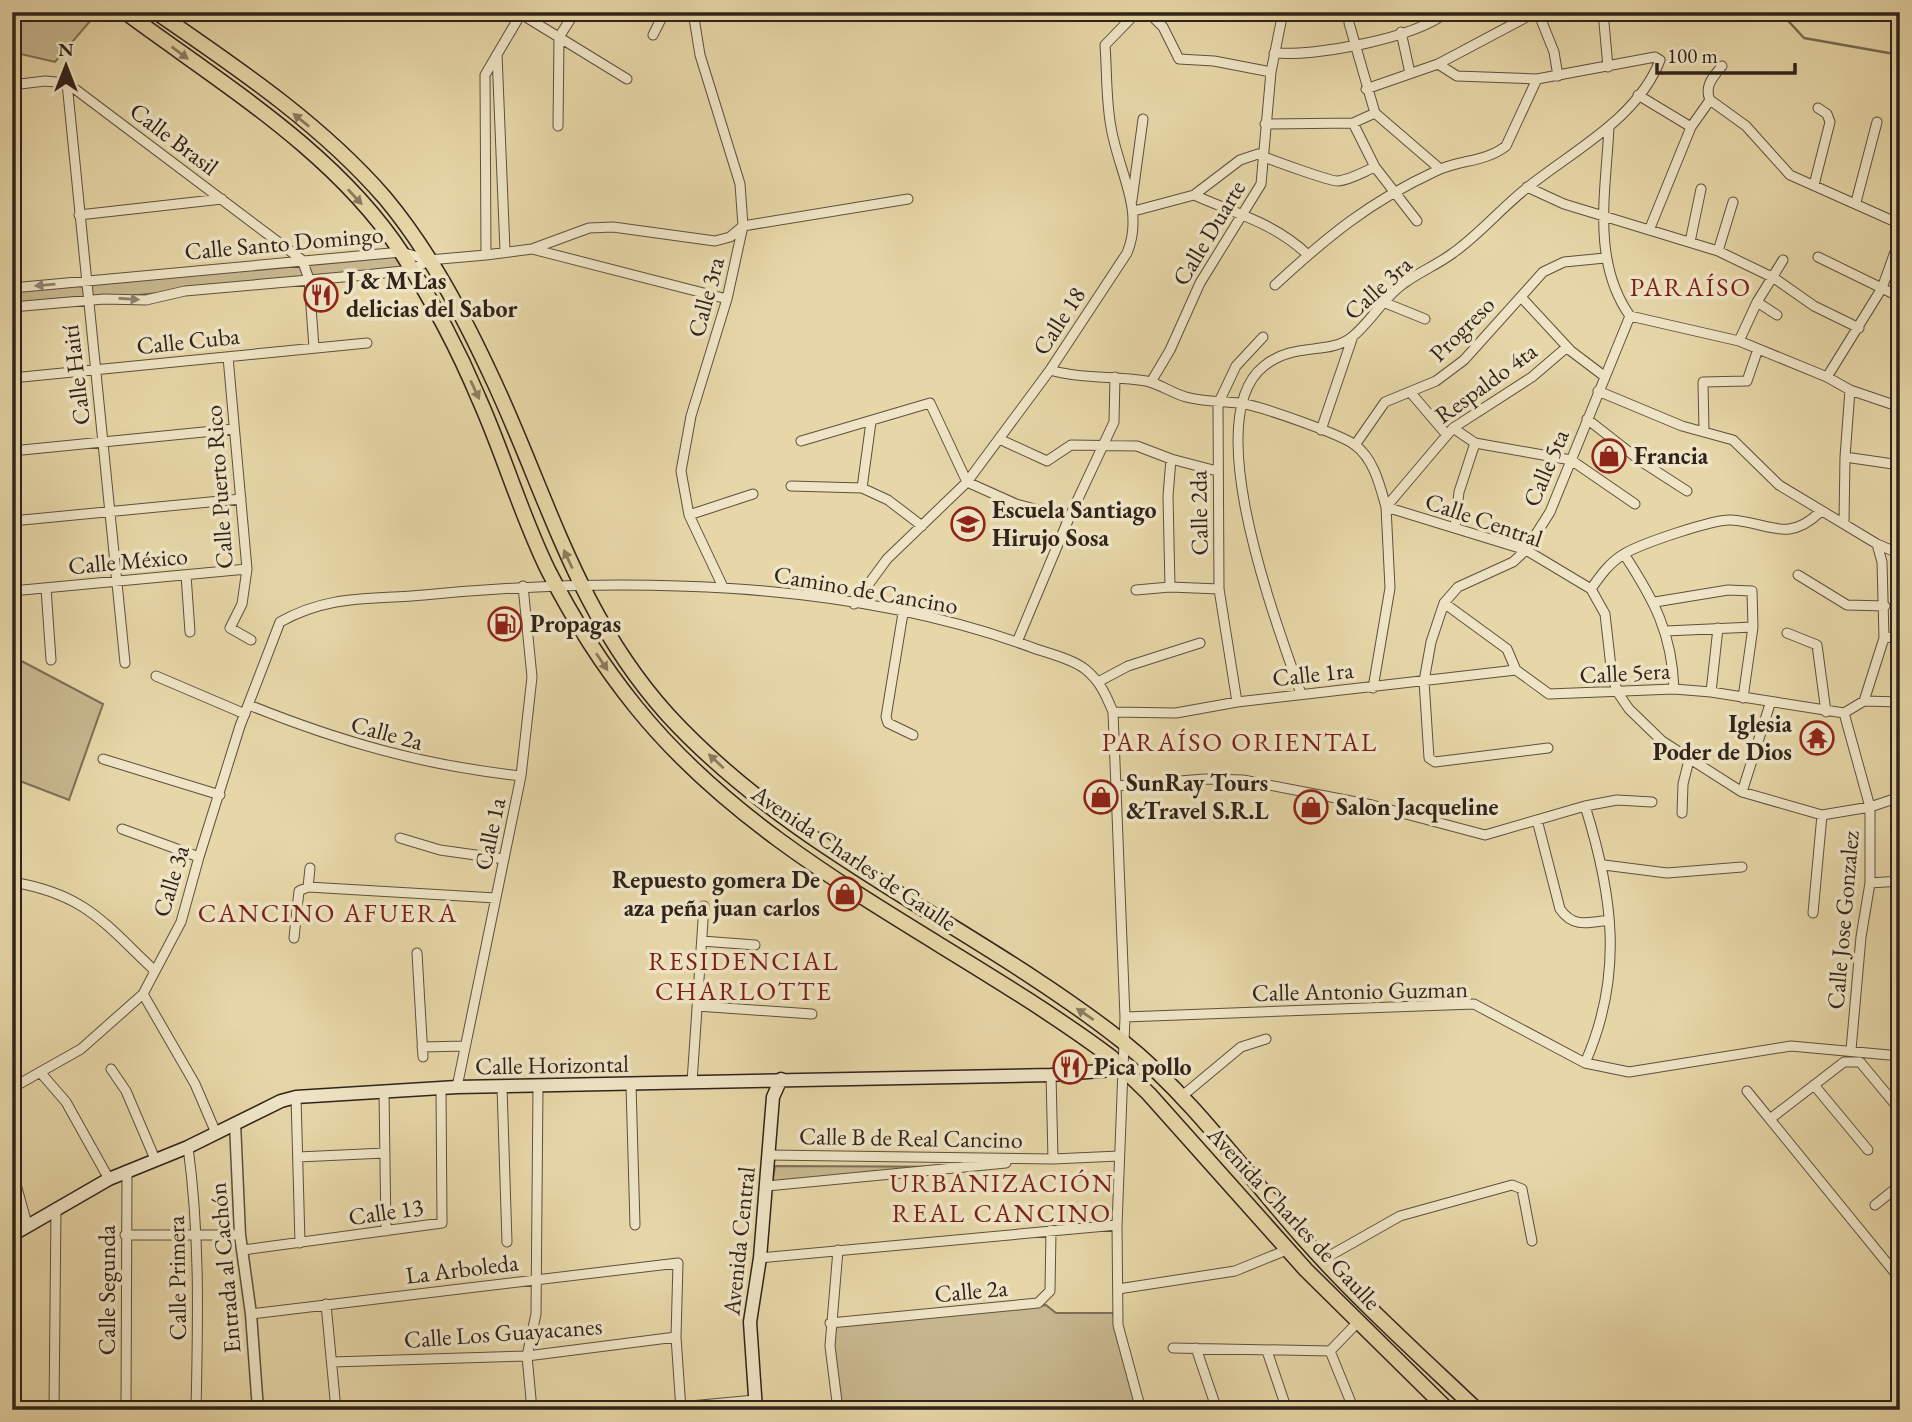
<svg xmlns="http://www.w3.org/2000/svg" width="1912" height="1422" font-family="'EB Garamond',serif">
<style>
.green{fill:#c8b890;stroke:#7c6e55;stroke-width:2}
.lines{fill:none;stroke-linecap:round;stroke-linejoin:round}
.stream{stroke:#786a52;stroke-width:2.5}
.minor-casing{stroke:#5d503e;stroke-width:11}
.tertiary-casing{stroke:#5d503e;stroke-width:13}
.secondary-casing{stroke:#2f231a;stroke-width:15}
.primary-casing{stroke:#2f231a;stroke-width:17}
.minor{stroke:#efe5c6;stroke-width:9}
.tertiary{stroke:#efe5c6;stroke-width:10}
.secondary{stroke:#efe5c6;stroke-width:12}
.primary{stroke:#e7d7a8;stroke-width:14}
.oneway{fill:#8b7d61}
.oneway2{fill:#8f8470}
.labels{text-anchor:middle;stroke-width:7;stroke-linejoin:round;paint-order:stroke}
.street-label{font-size:24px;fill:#2f231a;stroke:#efe5c6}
.poi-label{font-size:24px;font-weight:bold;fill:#2f231a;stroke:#efe5c6;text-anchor:start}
.neighbourhood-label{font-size:26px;letter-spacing:2px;fill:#7a1f14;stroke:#efe5c6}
</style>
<rect width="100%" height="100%" fill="#e7d7a8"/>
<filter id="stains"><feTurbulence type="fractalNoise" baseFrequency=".00286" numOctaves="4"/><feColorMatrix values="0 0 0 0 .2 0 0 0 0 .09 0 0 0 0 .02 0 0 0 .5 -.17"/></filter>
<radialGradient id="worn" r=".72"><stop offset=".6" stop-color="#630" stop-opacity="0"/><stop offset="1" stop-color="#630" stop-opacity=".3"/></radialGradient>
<path class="green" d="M12,12H98L55,62L12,52Z
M399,254L409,269L12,307V290Z
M12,656L103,704L69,800L12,778Z
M775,1166L995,1167L771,1189Z
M1046,1305L1056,1313H1113L1138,1410H841L831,1344L833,1323Z"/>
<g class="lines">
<path class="stream" d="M1780,12L1804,38L1900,55"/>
<defs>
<path id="minor" d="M693,12L700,55L740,184L743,226L727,299L691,416L681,471L689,515L723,587
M1148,12L1163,27L1179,59L1214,61L1271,72
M1538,12L1554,52L1558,76
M1603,12L1608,67
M521,14L627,79
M1349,23L1375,113L1440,169
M1401,32L1410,73
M653,35L663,15L661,12
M1274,53C1317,56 1413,39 1447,12
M497,54L505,251
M67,83L125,663
M12,85L45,81L67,83L302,260L309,279L314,348
M1366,89L1438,64L1536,12
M1638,95L1691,127
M1710,100C1704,86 1713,77 1722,66
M1353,123L1375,167L1417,221
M1265,124L1353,123L1375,113
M558,126L559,37L575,12
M1609,127C1606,191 1591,261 1630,316L1739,341L1827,377L1850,390L1900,407
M1814,185L1830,122L1827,114L1818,108
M1527,187L1564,204L1718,251L1774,278L1814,306L1859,328
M1194,195C1234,213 1275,223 1308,255
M1132,200L1143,119
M1856,202L1877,122
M1134,211L1194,195L1240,160L1258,154C1265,158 1332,182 1338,181C1350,180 1363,172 1375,167
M79,215L222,199
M1650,228L1691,127L1710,100L1746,126L1790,175L1900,224
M1690,242L1701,189
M532,249L727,299
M12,250L16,287
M1718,251L1733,202
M486,255L485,75L522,12
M1818,257L1900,297
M1275,285C1328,236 1369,202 1436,171C1458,160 1486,162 1506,146L1537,79
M12,288L401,252L429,260L486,255L532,249L589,228L613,227L715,241L730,237L743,226L908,199
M1521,297L1571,351L1604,376
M1383,302L1425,319
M1757,302L1777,315
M12,307L104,299L146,300L185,291L365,275L412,270L429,260
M1739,341L1757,302L1783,260
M228,357L247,569L242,604L230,628L251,640
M1050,370C1081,379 1114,376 1146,381C1160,384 1172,393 1186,397C1204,402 1221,401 1239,403C1258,405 1340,434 1355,445C1374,459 1380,486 1386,507L1526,550L1591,589L1605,614L1612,676L1618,693L1629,709L1662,741L1742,792L1822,815L1870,807L1900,797
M1827,377L1882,288L1900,238
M12,378L367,343
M1151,382L1170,350L1200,283L1261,184L1271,72L1283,12
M1598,391L1682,426L1733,440L1779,485L1877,544L1900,554
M1411,393L1446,434
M1587,419L1642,462L1687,491
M1453,428L1475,443L1571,460L1635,504
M1321,430L1353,336
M1704,431L1703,382L1747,381L1758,349
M999,439L1047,461L1071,445L1137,446L1171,459L1217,471
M801,441L930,403L967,482L1016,504L1069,518
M1355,445L1385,402L1436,381L1464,360L1543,272L1564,262L1605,258
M12,451L234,429
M1845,457L1900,465
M791,486L862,488L888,500L922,526
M862,488L871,422
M689,515L753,494
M12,521L241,499
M1844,522L1845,457L1850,390
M1455,527L1459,492L1475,443
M1624,554C1654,600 1672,633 1674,689
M186,575L190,632
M1798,575L1847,605L1885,606
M1170,587L1168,496L1171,459
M46,588L51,660
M1591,589C1600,576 1610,562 1624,554C1640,544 1713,519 1731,520C1768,522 1787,544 1820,512
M1136,590L1170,587L1219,589
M12,591L247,569
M1655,602L1728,590L1752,591L1753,627L1743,698
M1444,603L1507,649L1516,670L1549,694L1674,689L1711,692L1844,713
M854,604L887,559L967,482L1050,370L1127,253C1145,210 1118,171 1111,127C1106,101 1107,72 1105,45L1137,12
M903,613L886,717L888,723L913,735
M1666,631L1753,627
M1787,633L1817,645L1826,712
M1884,638L1900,636
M1017,642L1069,518L1114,422L1115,377
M156,676L245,714
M1098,682L1128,666L1200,643
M1373,688L1390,588L1386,507L1453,428L1532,377L1567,347
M1711,692L1718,628
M1301,694C1278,626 1197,419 1264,366C1295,341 1328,356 1352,337C1371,322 1383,298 1403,284C1419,272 1437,265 1453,253C1480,234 1502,207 1528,187C1574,150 1638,118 1660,60L1655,57L1537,79L1457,76L1438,64
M1864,701L1884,638L1882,562L1877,544
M1237,702L1219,589L1218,404L1236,366L1263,337
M249,705C341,742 422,765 521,776
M1113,712L1176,713L1237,702L1516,670
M1844,713L1870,807V883L1861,937L1851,1050
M1844,713L1864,701L1900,702
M1548,748L1435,762L1429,758L1424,681L1431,642L1444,603L1458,587L1513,562L1526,550L1550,512L1630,316
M103,759L220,795
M1116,786L1205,779L1243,780L1372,805L1485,835L1585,806L1617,800L1652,802
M1742,792L1770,704
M1682,813L1683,784L1689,760
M1537,820L1560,909C1573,928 1588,923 1609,920
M122,829L199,857
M400,838L440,850L504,859
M1604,865L1667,873L1742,867
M310,868L308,887L496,898
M12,882C85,894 104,923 154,970
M1870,883L1900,881
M1813,913L1822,815
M294,938L299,891L308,887
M702,941L755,945
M417,953L423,1057
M143,994L195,1084L216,1133
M697,1006L812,1014
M422,1047L465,1046
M1585,1063C1624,975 1613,895 1585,806
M111,1069L126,1091L155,1159
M40,1072L66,1102L109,1179
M1051,1075L1053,1159
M692,1082L704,906
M631,1085L635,1225
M1814,1085L1868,1150
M457,1087L521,776L532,677L523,586
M502,1087L507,1242
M12,1088L81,1049L143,994L181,922L199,857L240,726L280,622C330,594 370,600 424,595C621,576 849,579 1036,649C1051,654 1072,659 1085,669C1100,681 1106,695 1113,712L1125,1017
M1747,1091L1900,1279
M384,1092L386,1231
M296,1097L300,1243
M1181,1097L1241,1047L1266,1039
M1770,1119L1844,1062H1860L1900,1110
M188,1147C200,1235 198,1321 196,1410
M769,1155L1053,1159L1119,1156
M298,1157L385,1153
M12,1170L27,1224
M767,1186L1006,1163
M1875,1205L1900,1185
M125,1235H240
M243,1250L442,1223L441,1088
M760,1258L1117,1225
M1324,1259L1400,1216L1512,1185L1522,1189L1532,1241
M1118,1289L1235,1271L1289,1249
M326,1304L336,1410
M251,1314L678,1263L676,1337L681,1410
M830,1323L1038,1303L1050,1291L1051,1230
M1173,1348L1330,1351L1358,1322
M1196,1348L1217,1410
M1267,1351L1287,1410
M1330,1351L1354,1410
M332,1362L527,1356L676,1337
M54,1410L56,1208
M126,1410L127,1171
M532,1410L527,1356L536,1314L538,1087
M647,1410L755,1400
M838,1410L830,1346L838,1250
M1141,1410L1118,1325L1117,1225L1125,1017L1474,1004L1585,1063L1629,1072L1791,1046L1900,1056"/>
<path id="tertiary" d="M235,1123L240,1235L251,1314L258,1410"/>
<path id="secondary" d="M12,1235L109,1179L188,1147L281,1101L296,1097L457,1087L1051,1075L1125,1069
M756,1410L750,1322L760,1258L773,1097L781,1079"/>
<path id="primary" d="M125,12C222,84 336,152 403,255C432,300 458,349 479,399C504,455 521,515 548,570C573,619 602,665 636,707C761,862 954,940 1111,1057L1149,1094L1306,1270L1448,1410
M156,12C236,67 321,124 385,198C431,253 465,319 495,384C549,501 578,615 667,714C794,853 976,926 1122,1041C1191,1096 1244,1171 1302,1237C1356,1298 1417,1353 1477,1410"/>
</defs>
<use href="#minor" class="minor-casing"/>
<use href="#tertiary" class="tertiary-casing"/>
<use href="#secondary" class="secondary-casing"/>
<use href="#primary" class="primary-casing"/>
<use href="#minor" class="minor"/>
<use href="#tertiary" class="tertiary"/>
<use href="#secondary" class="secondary"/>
<use href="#primary" class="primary"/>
</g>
<defs><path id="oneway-solid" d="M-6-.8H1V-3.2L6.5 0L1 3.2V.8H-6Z" transform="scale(1.75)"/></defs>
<g class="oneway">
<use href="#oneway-solid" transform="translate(180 53) rotate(37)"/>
<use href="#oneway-solid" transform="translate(301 120) rotate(-141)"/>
<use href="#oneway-solid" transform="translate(355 197) rotate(47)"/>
<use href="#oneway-solid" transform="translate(475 390) rotate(65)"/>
<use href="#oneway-solid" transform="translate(568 559) rotate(-115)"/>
<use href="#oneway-solid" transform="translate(602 662) rotate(56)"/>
<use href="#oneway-solid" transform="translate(716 761) rotate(-137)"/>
<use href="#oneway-solid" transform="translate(1085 1014) rotate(-146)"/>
</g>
<g class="oneway2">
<use href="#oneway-solid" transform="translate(45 285) rotate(175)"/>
<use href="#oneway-solid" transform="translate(129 299) rotate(4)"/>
</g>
<defs>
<symbol id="restaurant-ring" viewBox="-11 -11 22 22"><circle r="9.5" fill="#efe5c6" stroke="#8f2418" stroke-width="1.5"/><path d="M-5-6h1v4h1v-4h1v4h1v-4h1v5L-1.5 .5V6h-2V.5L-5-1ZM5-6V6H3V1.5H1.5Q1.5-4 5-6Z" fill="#8f2418"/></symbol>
<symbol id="shop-ring" viewBox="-11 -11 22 22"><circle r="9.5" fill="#efe5c6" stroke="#8f2418" stroke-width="1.5"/><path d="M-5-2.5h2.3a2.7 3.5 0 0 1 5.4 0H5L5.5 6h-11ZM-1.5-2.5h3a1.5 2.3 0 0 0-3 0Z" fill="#8f2418"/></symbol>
<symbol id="school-ring" viewBox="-11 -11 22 22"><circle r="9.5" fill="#efe5c6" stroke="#8f2418" stroke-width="1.5"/><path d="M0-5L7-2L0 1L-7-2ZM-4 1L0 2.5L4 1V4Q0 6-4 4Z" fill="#8f2418"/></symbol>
<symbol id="fuel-ring" viewBox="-11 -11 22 22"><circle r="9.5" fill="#efe5c6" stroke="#8f2418" stroke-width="1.5"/><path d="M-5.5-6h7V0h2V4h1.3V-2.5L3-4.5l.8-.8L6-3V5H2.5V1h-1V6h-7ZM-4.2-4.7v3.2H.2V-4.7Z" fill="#8f2418"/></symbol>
<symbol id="temple-ring" viewBox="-11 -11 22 22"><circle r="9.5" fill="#efe5c6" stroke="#8f2418" stroke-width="1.5"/><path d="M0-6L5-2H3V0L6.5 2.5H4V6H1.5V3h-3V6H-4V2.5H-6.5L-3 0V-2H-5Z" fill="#8f2418"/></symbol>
</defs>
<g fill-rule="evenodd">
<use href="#restaurant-ring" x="302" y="276" width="38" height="38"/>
<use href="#shop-ring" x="1590" y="437" width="38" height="38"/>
<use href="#school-ring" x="949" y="505" width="38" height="38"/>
<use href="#fuel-ring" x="486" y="605" width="38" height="38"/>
<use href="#temple-ring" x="1798" y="719" width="38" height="38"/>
<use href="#shop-ring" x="1082" y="778" width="38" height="38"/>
<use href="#shop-ring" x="1292" y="788" width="38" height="38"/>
<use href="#shop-ring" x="826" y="875" width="38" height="38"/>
<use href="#restaurant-ring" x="1051" y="1048" width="38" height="38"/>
</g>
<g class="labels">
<g class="street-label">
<text transform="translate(174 139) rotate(37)" y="8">Calle Brasil</text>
<text transform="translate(1209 233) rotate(-59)" y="8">Calle Duarte</text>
<text transform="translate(284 243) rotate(-5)" y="8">Calle Santo Domingo</text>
<text transform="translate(1378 288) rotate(-42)" y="8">Calle 3ra</text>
<text transform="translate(706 297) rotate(-75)" y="8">Calle 3ra</text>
<text transform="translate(1059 321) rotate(-57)" y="8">Calle 18</text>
<text transform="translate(1462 329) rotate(-45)" y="8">Progreso</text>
<text transform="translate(188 341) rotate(-6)" y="8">Calle Cuba</text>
<text transform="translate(76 375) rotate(-97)" y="8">Calle Haití</text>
<text transform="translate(1486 383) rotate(-36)" y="8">Respaldo 4ta</text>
<text transform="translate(1546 468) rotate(-67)" y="8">Calle 5ta</text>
<text transform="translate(219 487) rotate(-94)" y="8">Calle Puerto Rico</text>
<text transform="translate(1199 513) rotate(-91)" y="8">Calle 2da</text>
<text transform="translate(1484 520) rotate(19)" y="8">Calle Central</text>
<text transform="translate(128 561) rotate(-5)" y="8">Calle México</text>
<text transform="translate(866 590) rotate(10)" y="8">Camino de Cancino</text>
<text transform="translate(1625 673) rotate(-3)" y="8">Calle 5era</text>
<text transform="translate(1313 674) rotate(-6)" y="8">Calle 1ra</text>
<text transform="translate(387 733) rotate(15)" y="8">Calle 2a</text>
<text transform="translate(490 834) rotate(-78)" y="8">Calle 1a</text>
<text transform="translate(854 858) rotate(34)" y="8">Avenida Charles de Gaulle</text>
<text transform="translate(171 881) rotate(-73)" y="8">Calle 3a</text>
<text transform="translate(1843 920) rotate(-85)" y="8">Calle Jose Gonzalez</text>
<text transform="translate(1360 991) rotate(-1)" y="8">Calle Antonio Guzman</text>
<text transform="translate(552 1065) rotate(-1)" y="8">Calle Horizontal</text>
<text transform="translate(911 1138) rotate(1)" y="8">Calle B de Real Cancino</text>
<text transform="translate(386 1212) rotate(-8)" y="8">Calle 13</text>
<text transform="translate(1294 1218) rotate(47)" y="8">Avenida Charles de Gaulle</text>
<text transform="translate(739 1241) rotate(-84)" y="8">Avenida Central</text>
<text transform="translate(225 1268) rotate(-95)" y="8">Entrada al Cachón</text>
<text transform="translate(462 1269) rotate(-7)" y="8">La Arboleda</text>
<text transform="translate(177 1278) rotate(-91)" y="8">Calle Primera</text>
<text transform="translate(107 1290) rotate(-90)" y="8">Calle Segunda</text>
<text transform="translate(971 1291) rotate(-5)" y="8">Calle 2a</text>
<text transform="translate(503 1333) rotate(-4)" y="8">Calle Los Guayacanes</text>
</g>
<g class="poi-label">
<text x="346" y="289">J &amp; M Las<tspan x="346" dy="28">delicias del Sabor</tspan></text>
<text x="1634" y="464">Francia</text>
<text x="992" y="518">Escuela Santiago<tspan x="992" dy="28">Hirujo Sosa</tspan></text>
<text x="530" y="632">Propagas</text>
<text x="1792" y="732" text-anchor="end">Iglesia<tspan x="1792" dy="28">Poder de Dios</tspan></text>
<text x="1126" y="791">SunRay Tours<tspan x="1126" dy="28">&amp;Travel S.R.L</tspan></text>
<text x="1336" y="815">Salon Jacqueline</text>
<text x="820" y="888" text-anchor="end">Repuesto gomera De<tspan x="820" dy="28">aza peña juan carlos</tspan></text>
<text x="1094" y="1075">Pica pollo</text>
</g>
<g class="neighbourhood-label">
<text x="1691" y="296">PARAÍSO</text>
<text x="1240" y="751">PARAÍSO ORIENTAL</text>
<text x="328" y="922">CANCINO AFUERA</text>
<text x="744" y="970">RESIDENCIAL<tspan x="744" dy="30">CHARLOTTE</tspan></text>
<text x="1002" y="1192">URBANIZACIÓN<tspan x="1002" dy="30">REAL CANCINO</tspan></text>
</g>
</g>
<rect width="1912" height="1422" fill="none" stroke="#e7d7a8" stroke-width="42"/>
<rect x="14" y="14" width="1884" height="1394" fill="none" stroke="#2f231a" stroke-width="3.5"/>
<rect x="21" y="21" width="1870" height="1380" fill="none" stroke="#2f231a" stroke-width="2"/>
<g transform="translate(66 66)" stroke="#efe5c6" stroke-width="5" paint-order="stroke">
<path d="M0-5L12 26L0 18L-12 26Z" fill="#2f231a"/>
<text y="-10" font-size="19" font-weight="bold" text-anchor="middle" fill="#2f231a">N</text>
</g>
<path d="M1657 63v10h138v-10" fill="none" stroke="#2f231a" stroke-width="3.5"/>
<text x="1667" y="63" font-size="21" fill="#2f231a" stroke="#efe5c6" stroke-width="5" paint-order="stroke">100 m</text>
<rect width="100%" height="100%" filter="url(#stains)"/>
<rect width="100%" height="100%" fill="url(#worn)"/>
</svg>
